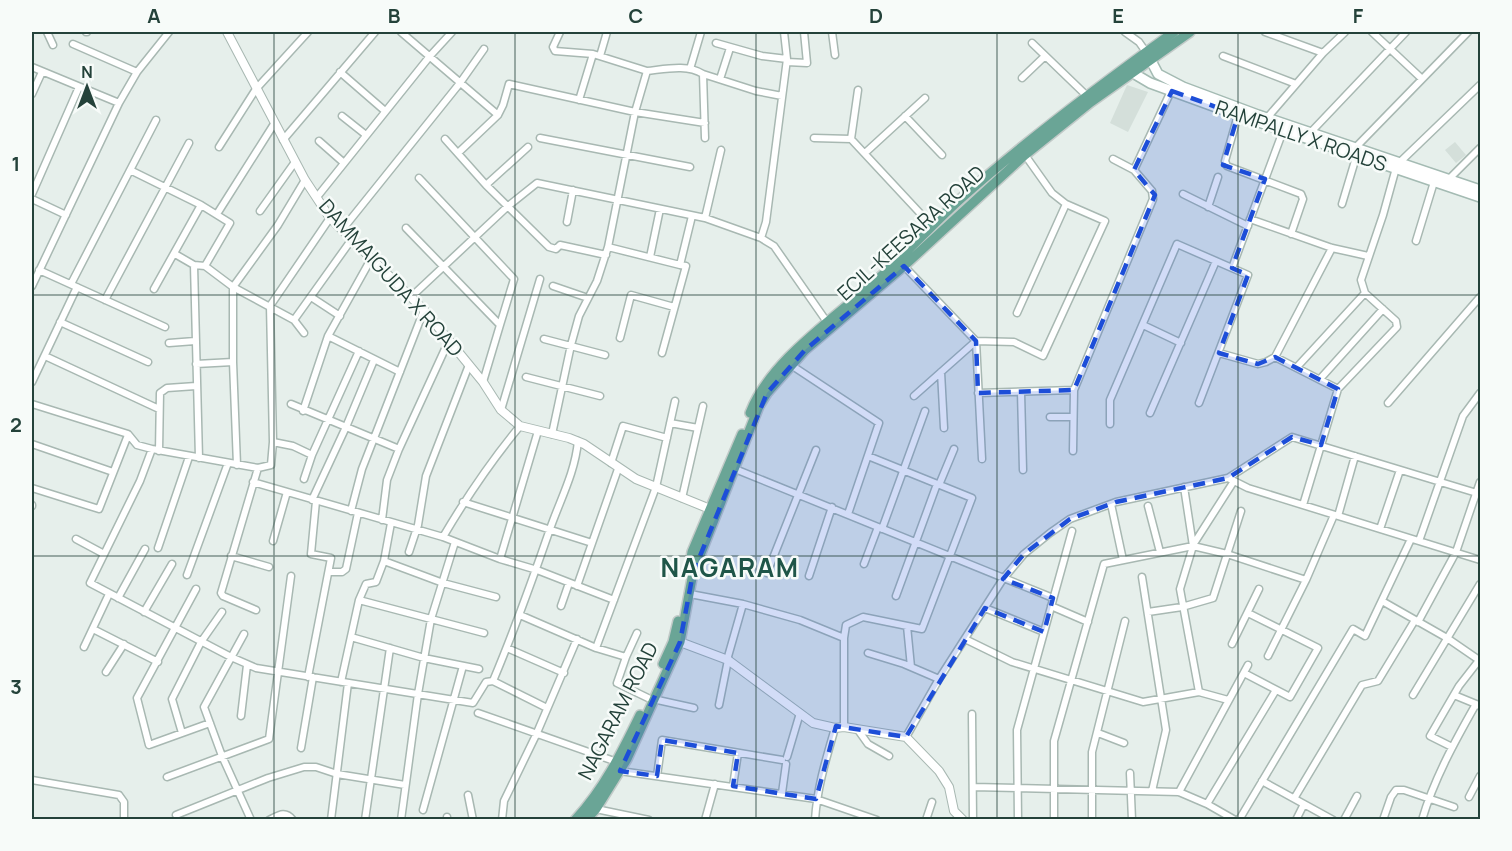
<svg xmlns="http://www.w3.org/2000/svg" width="1512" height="851" font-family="Manrope,sans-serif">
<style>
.built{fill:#d4dfda}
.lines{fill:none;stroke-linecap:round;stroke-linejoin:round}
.minor-casing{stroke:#a8b8b2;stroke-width:9}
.tertiary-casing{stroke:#a8b8b2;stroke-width:10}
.secondary-casing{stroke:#a4bbb3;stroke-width:12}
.primary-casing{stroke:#c2cac8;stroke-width:12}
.minor{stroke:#fff;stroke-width:6}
.tertiary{stroke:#fff;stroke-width:8}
.secondary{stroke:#fff;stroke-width:9}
.primary{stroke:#6aa596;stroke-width:9}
.marked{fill:#1d4ed8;fill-opacity:0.2;stroke:#1d4ed8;stroke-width:4.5;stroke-dasharray:12 8;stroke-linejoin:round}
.grid{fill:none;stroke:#24423a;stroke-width:1.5;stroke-opacity:0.55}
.labels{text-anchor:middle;stroke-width:5;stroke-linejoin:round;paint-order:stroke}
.street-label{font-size:20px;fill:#24423a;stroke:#f7fbf9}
.district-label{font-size:26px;font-weight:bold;letter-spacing:1.5px;fill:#1f5548;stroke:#f7fbf9}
.neatline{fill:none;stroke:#24423a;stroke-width:2}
.grid-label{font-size:20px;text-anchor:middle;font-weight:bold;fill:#24423a}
</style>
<rect width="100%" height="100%" fill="#e6efeb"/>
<path class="built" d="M1127,85L1148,92L1128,132L1110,123Z
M1455,142L1466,155L1456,163L1445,150Z"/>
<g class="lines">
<defs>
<path id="minor" d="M47,32L53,45
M86,32H87
M401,32L498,115
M832,32L835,55
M1125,32L1139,42L1146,52
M1265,32L1323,53
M1372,32L1421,78
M716,43L762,56L787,59
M1032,43L1087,96
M73,44L137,72
M600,56L607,32
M1223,56L1296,84
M787,62L807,63L804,32
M32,67L119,103
M690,69L701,32
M647,71C666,69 687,64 703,74L705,138
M340,72L385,111
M703,74L756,91L782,96
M1022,78L1045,56
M720,79L730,48
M32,94L42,72
M579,100L593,54
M1238,115L1225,161L1227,166L1301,194L1303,199L1291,234
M342,116L366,135
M905,116L942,155
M1267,118L1323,53L1345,32
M1311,132L1406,32
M540,138L690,167
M814,138L851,139L932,226
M445,139L486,185L549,247L556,249L560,245L606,255
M851,139L858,90
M283,140L375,32
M319,141L344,163
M219,147L256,89L308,32
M1356,147L1468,32
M458,153L498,115L503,105L509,84L635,112L705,123
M865,153L925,98
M1113,159L1134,170
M1400,162L1480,85
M130,170L201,205L230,223L205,266
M1449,179L1480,148
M486,185L528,147
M32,194L79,87
M1183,194L1248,226
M317,197L430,56L452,32
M32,199L66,215
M1342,204L1357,154
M1208,207L1218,177
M260,211L295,162
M217,214L274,124
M705,218L721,150
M1250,219L1332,248L1368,256
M567,222L573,190
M406,228L500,325L514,279L419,178
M342,230L460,83L484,49
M761,238L766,222L787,59L784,32
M1416,241L1434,182
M608,247L680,265L692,216
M175,254L194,265L205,266L233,287L294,320L304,333
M650,257L660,209
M194,265L199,458
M904,266L976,341L982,459
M1232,268L1283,131
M39,270L165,327
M71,284L156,120
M32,286L119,103L137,72L169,32
M553,286L588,298
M154,289L201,205
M311,297L340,316
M411,297L507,207L537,183L705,218L761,238L774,246L827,322
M105,300L189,143
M1017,313L1066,204
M294,320L352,239
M60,322L148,362
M1143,325L1181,343
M328,336L371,259
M620,338L631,295L674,307
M544,339L605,355
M169,343L195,341
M662,353L686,266L680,265
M1219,353L1258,364L1266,362L1275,357L1332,248
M45,356L159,409
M1275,357L1338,389L1303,505
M196,364L233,362
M791,365L879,423L848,514
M1297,367L1365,293L1361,280L1383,215L1396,168
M941,372L944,428
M526,377L600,396
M1320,379L1383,309
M32,382L77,287
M483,382L500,325
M1338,389L1397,327L1396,321L1365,293
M1021,392L1023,470
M978,393L1074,390
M914,396L976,341L1014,342L1043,356L1105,221L1066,204L1052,193L1025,155
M1388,403L1480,297
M32,404L128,434L137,445L152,449L258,468L271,465L273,442L270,306L330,218
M291,404L399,449
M501,410L540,279
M303,411L328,336L400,372
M1150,413L1216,261
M1050,417H1073
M670,423L698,428
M1110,424V400L1177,244L1248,275L1199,403
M552,434L571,345L579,316L597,281L608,247L635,112L647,71L593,54L555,51L553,47L560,32
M273,442L293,446L312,455L304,479
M32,444L113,472
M152,449L140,481L90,583L231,657L256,668L473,703L486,682L493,681L547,708
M159,451L160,393L167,388L196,386
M1073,451L1074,390L1153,199L1152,191L1134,170L1172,89
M312,455L359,351
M611,463L623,426L667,438
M237,465L233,362V287L278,225L305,180
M735,469L1053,598
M1228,478L1248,488L1480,560
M253,482L443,537L500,559L537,570L614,600
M939,485L954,449
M1184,487L1193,546L1180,589L1199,692
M32,488L99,509L128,435
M682,498L703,406
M312,500L346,427L374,360
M463,502L592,543
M1111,504L1123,560
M32,506V505
M1148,506L1160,552
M351,511L362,469L424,310
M1338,516L1355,456
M382,520L387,480L399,449L445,349L451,342
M882,529L925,411
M1380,529L1400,470
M443,537C466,498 491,461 520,426
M76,539L104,554
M273,541L287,492
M1419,541L1463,416L1480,393
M1193,545L1234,481
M158,548L189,457
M409,552L418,525L426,476L469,365
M231,556L269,567
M500,559L538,431
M384,561L443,583L496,597
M864,564L878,527
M329,572H342L346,569L358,513
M767,573L816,450
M187,575L228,463
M809,576L832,507
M1142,577L1166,730L1152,791
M577,586L618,469
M196,589L137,698L149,745L210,723
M690,594L743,604L800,620L844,638V727
M896,596L937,484
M118,598L145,549
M359,600L484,633
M1382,601L1447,638L1479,660
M561,606L569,583
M1051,606L1088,622
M985,608L1044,632
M256,610L223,596L221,593L258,468
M144,612L172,564
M1148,612L1182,607L1213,598L1241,511
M520,615L596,648L626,657
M1418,622L1456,552L1480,482
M907,626L911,667
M93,629L158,662
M637,633L626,657L617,683L648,698
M244,634L204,707L222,756L251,820
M351,637L424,658L479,669
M844,638L846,625L863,617L922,629L972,498L868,456
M965,639L1012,662L1143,702L1199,692L1228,700
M1232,644L1259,589
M84,647L109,594
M507,648L564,673
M596,648L656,487L675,401
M868,653L904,664L939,679
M1268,656L1306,580L1334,515
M727,660L743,604
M106,672L124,644
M1244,673L1290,697L1318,648L1248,613
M308,677L331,558L311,554L316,501
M493,681C514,631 532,581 550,529C560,500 575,473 578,441
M341,682L359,600L366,584L376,582L384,561L391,523
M1413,695L1480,584
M1454,695L1476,704
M653,699L694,708
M719,705L728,660
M478,713L617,762
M972,714L973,820
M241,716L247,665
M858,730L868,744L889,756
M182,733L172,699L201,642L222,612
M1098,733L1124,743
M906,737L939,679L1003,579L1024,554L1050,533L1070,519L1116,502L1228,478L1292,437L1480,494
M1452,747L1430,736L1459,686L1480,659
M301,748L313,677
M787,757L800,713
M620,771L816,799L877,820
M1130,773L1132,820
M657,776L662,740L782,760
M167,777L269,739L291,576
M32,780L119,795L124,802V820
M1262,781L1333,820
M733,786L738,753
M973,787L1179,792L1207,804L1235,820
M1179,792L1248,665
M782,793L786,764
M468,795L473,820
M1295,797L1362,685L1378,681L1415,620
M1469,797L1480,776
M1207,804L1276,690
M596,809L649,820
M423,810L463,666
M176,815L268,778L304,767H316L337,774L405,785
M269,820C279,815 285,810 293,820
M331,820L348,683
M365,820L390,648
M401,820L418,694L431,619L455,542
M447,820V817
M502,820L504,801L536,735L577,639
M705,820L715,784
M815,820C817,788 826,759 835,728
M926,820L932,802
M1018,820L1017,730L1072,531
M1054,820V741L1104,564L1193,546L1227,554L1306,580
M1092,820V752L1125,621
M1239,820L1353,629L1365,636L1411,539
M1296,820L1304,804
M1344,820L1357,796
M1383,820L1391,797L1396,790H1404L1454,807
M1422,820C1434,779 1455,741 1476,704L1480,706"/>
<path id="tertiary" d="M227,32L305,180L330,218L424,310L483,382L501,410L520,426L569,438L584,444L636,479L710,509
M680,642L728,660L813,723L835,728L844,727L906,737L939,771L949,787L954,811L963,820"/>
<path id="secondary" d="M1147,53L1158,74L1183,87L1258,115L1480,190
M1128,70L1150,83L1238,115L1480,197"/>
<path id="primary" d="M750,413C770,360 837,317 878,279C908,252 935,221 966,194C1032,136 1103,83 1174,32
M689,569L692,552L742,434
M663,664L673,642L678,621
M575,820C604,789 622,752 640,715
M586,820L596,809L627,759L680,642L693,573L759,406L767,393L805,350L904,266L1025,155L1091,102L1190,32"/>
</defs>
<use href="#minor" class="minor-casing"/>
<use href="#tertiary" class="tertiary-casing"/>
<use href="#secondary" class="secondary-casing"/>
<use href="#primary" class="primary-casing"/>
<use href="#minor" class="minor"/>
<use href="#tertiary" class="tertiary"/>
<use href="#secondary" class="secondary"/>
<use href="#primary" class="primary"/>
</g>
<path class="marked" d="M1172,91L1238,115L1223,165L1265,179L1232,268L1248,275L1219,353L1258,364L1275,357L1338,389L1321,445L1292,437L1228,478L1116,502L1070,519L1024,554L1003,579L1053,598L1044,632L985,608L906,737L836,726L816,799L733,786L738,753L662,740L657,776L620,771L680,642L693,573L767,393L805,350L904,266L976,341L978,393L1074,390L1155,195L1134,170Z"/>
<path class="grid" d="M274,32V820M515,32V820M756,32V820M997,32V820M1238,32V820M32,295H1480M32,556H1480"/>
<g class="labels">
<g class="street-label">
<text transform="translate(1301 136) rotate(19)" y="7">RAMPALLY X ROADS</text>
<text transform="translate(911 233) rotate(-42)" y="7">ECIL-KEESARA ROAD</text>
<text transform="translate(391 278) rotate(48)" y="7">DAMMAIGUDA X ROAD</text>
<text transform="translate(618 711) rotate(-63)" y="7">NAGARAM ROAD</text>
</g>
<g class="district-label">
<text x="730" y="577">NAGARAM</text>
</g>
</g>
<rect width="1512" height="851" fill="none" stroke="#f7fbf9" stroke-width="66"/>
<g transform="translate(87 87)" stroke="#f7fbf9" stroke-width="4.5" paint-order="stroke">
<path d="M0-4.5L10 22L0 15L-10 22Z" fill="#24423a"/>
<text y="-9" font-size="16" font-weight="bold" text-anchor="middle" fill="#24423a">N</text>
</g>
<rect x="33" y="33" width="1446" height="785" class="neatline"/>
<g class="grid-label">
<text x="154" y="23">A</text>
<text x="394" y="23">B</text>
<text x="636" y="23">C</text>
<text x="876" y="23">D</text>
<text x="1118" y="23">E</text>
<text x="1358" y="23">F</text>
<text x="16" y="171">1</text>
<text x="16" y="432">2</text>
<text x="16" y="694">3</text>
</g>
</svg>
